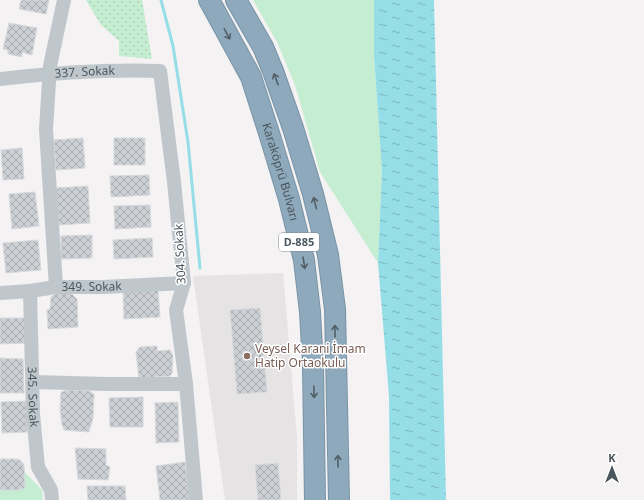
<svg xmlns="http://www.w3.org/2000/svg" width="644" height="500" font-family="'Noto Sans',sans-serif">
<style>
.education{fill:#e5e3e3}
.grass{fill:url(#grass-dots)}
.park{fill:#c5edd1}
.water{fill:url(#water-ripples)}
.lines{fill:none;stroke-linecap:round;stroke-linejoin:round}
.stream{stroke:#95dee7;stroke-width:3}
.building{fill:url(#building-cross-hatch);stroke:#d7d9dd}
.highway-casing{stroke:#7994a8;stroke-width:22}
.minor{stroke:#bfc7cd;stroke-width:14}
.highway{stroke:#8ea9bc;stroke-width:20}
.oneway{stroke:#525f67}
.education-dot{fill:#8d6e63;stroke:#fff;stroke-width:1.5}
.labels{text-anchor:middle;stroke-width:3;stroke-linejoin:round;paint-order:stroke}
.shield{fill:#fff;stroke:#81898e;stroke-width:1}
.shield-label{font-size:11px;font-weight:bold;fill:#4b575e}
.street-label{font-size:12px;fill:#4b575e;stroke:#fff}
.education-label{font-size:12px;fill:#785e54;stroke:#fff;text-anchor:start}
</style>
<defs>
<pattern id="grass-dots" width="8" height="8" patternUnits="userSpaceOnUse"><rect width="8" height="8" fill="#c5edd1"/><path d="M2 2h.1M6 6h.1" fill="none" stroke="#abcdb6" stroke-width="1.8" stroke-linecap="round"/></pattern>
<pattern id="water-ripples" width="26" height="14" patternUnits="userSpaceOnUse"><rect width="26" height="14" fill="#95dee7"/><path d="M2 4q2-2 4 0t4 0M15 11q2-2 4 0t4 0" fill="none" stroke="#7cb7be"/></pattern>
<pattern id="building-cross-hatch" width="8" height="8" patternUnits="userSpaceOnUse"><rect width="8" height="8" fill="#ccd0d4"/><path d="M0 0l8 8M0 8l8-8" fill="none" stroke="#a8acaf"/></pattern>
</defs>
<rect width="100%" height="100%" fill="#f4f2f2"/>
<path class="education" d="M283,273L297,437V500H225L193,276Z"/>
<path class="grass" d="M86,0H142L152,59L119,56V41L101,25Z"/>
<path class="park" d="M253,0H374V56L382,171L378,263L320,172L295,85L277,42Z
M0,465L19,466L42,490L43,500H0Z"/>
<path class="water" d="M374,0H434L446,500H390L389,396L378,263L382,171L374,56Z"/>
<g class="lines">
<path class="stream" d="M161,0L173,46L188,142L200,268"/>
</g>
<path class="building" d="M21,0H49L46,14L19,9Z
M9,23L37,28L32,55L22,52V57L8,54V50L3,49Z
M83,138L85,168L56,170L54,140Z
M114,138H145V165H114Z
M22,148L24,179L3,180L1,150Z
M149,175L150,195L111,197L110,176Z
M88,186L90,223L59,225L56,188Z
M35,192L39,226L12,229L9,194Z
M150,205L151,227L115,229L114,206Z
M92,235V258L61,259V236Z
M152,238L153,257L114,259L113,240Z
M38,240L41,270L6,273L3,243Z
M158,289L160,317L124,319L123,291Z
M67,292L73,295L77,299L78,327L48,329L47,310L50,309L51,297L55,294Z
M260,308L267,392L237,394L230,310Z
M0,318H25L26,343L0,344Z
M157,346V351L170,350L173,356L172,373L170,376L139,378L136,352L140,347Z
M0,358L23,359L24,393H0Z
M68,390L89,391L94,394L93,418L89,432L64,430L62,425L60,409L61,392Z
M143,397V427H110L109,398Z
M27,401V432L2,433L1,402Z
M178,402L179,442L156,443L155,403Z
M75,448L106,449V465L110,467L108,480L78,479Z
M0,459H18L21,461L24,465L25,488L18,490H0Z
M185,462L190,500H160L156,466Z
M278,463L281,500H258L255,465Z
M87,486H125L126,500H88Z"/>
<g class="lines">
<defs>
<g id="highway">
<path id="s4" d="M209,0L251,77L269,133L289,199L304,260L310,312L313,366L315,500"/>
<path d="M236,0L263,47L273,71L293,128L313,194L328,255L335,309L339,500"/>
</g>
</defs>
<use href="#highway" class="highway-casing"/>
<g class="minor">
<path id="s1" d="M0,79C53,73 106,69 160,71L174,182L184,283L176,310L186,384L196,500"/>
<path d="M56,287L46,129L50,66L64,0"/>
<path id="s2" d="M30,291L33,414L38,467L51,490L52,500"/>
<path id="s3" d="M0,293L30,291L56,287H103L184,283"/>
<path d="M33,382L107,384H186"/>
</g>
<use href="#highway" class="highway"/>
</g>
<defs><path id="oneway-shaft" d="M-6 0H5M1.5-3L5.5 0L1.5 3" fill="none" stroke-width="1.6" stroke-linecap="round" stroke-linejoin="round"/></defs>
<g class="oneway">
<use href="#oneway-shaft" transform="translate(227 34) rotate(62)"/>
<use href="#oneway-shaft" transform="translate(276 79) rotate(-110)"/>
<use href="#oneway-shaft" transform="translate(315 203) rotate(-104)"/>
<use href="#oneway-shaft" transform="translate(304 263) rotate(81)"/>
<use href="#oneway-shaft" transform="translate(335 331) rotate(-91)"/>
<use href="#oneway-shaft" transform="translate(314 392) rotate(89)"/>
<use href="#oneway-shaft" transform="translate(338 461) rotate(-91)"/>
</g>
<circle class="education-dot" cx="247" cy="356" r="4"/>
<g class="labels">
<rect class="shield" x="279" y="233" width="40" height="18" rx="3"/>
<g class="shield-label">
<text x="299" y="246">D-885</text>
</g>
<g class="street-label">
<text dy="4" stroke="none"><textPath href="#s1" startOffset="85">337. Sokak</textPath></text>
<text dy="4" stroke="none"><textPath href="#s4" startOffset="187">Karaköprü Bulvarı</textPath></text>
<text transform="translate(180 254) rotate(-93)" y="4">304. Sokak</text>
<text dy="4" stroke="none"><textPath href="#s3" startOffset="92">349. Sokak</textPath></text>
<text dy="4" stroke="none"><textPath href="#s2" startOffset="106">345. Sokak</textPath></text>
</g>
<g class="education-label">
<text x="255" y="353">Veysel Karani İmam<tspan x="255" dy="14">Hatip Ortaokulu</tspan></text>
</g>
</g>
<g transform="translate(612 468)" stroke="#ffffff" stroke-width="3" paint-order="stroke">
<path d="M0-3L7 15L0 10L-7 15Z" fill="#4b575e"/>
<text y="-6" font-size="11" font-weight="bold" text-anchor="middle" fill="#4b575e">K</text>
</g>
</svg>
